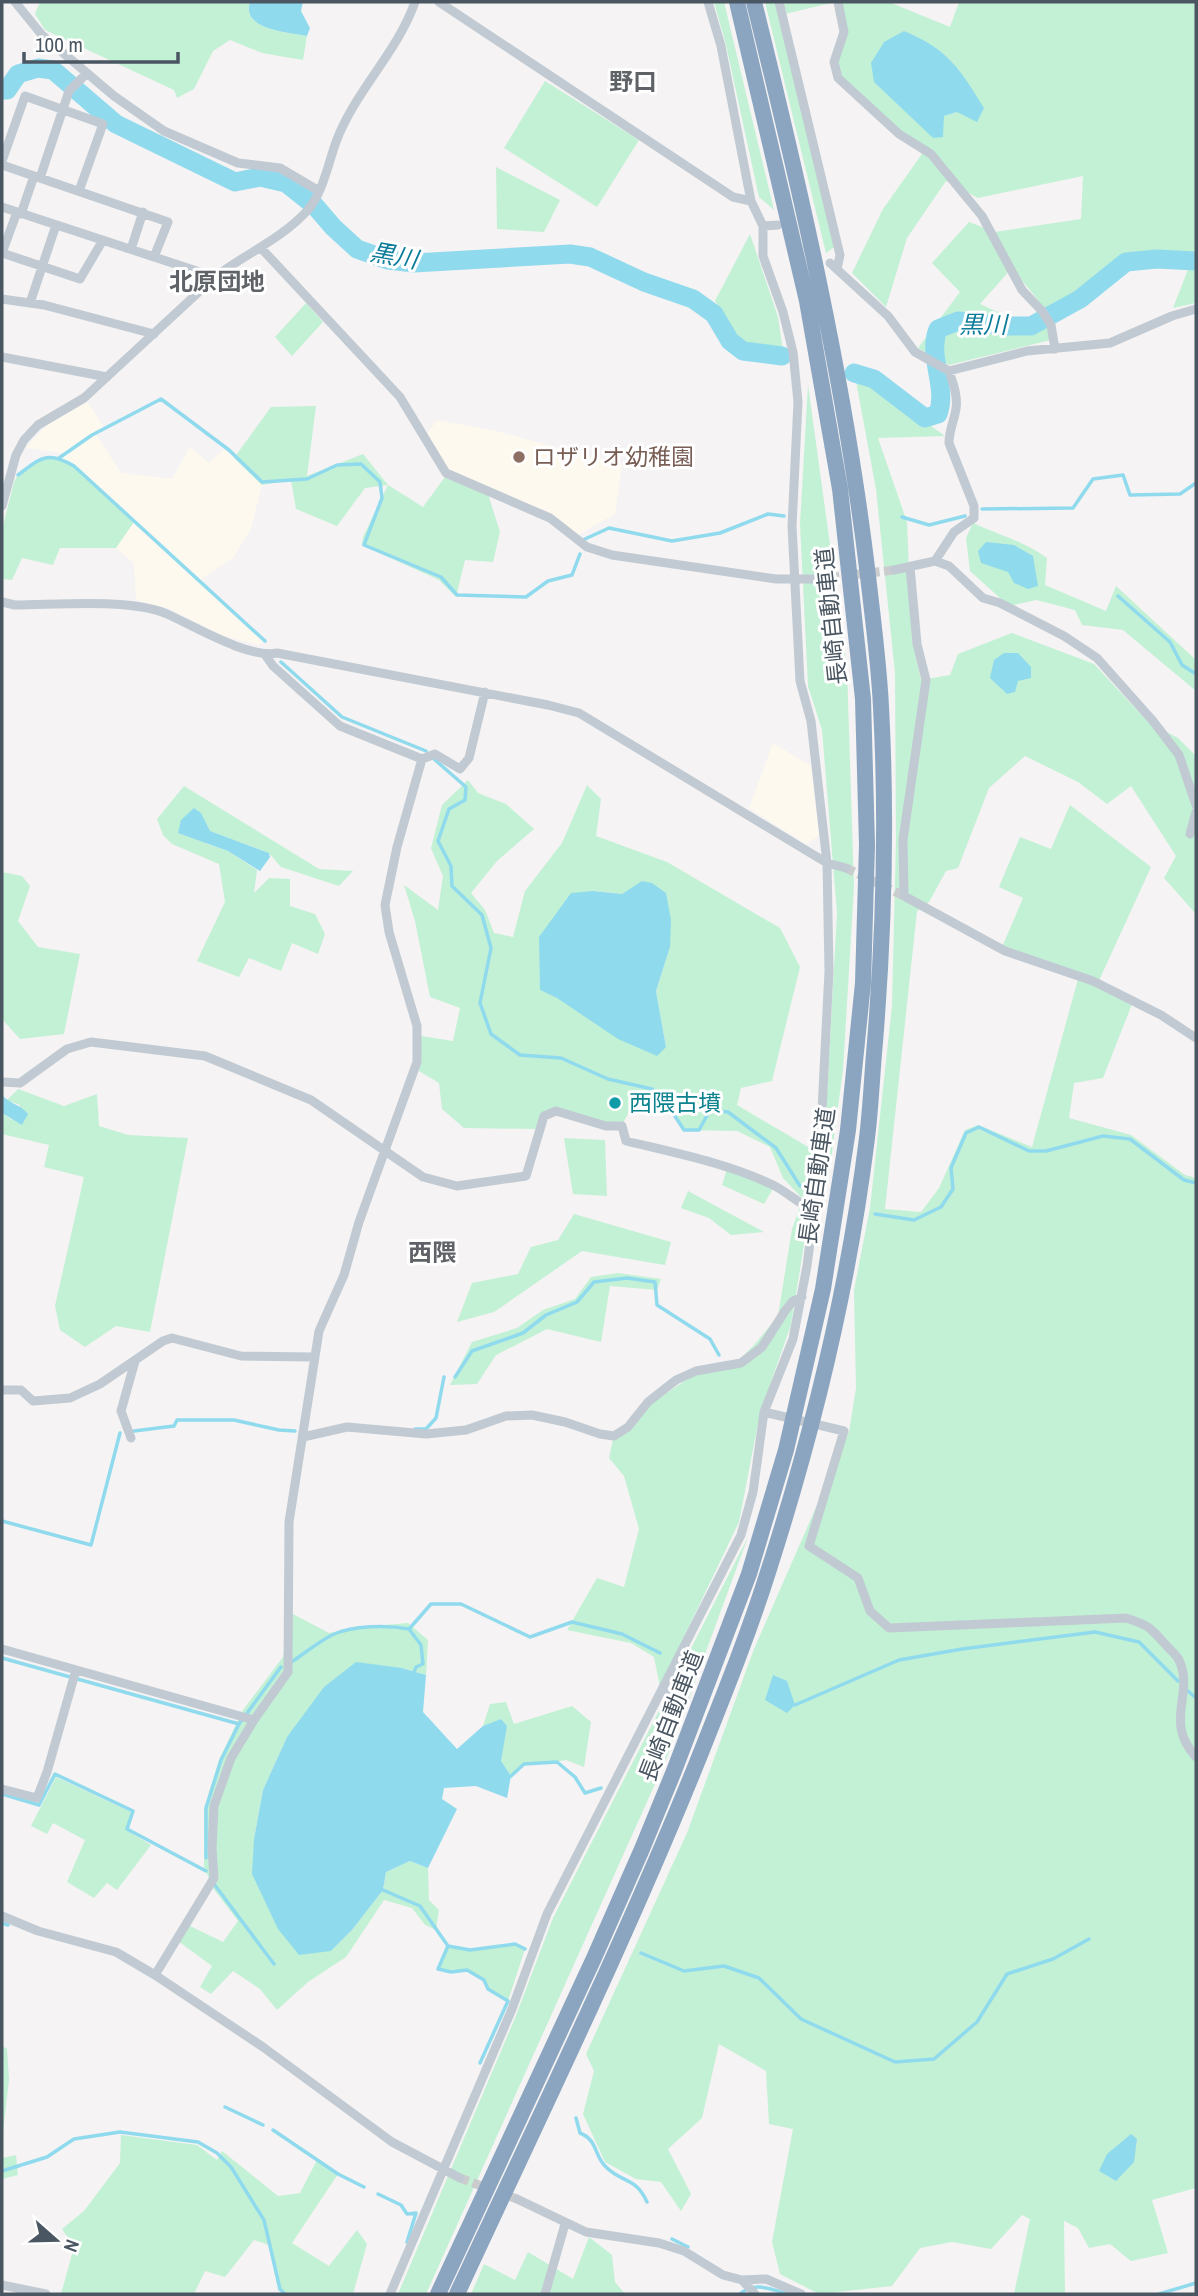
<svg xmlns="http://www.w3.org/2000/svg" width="1198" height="2296" font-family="'Archivo Narrow','Noto Sans JP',sans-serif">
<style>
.commercial{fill:#fdf9ef}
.green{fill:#c3f1d5;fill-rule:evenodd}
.water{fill:#90daee}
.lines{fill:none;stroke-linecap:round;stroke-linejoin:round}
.stream{stroke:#90daee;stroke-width:3.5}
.river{stroke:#90daee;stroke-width:19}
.minor-tunnel{stroke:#caccce;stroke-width:9;stroke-dasharray:9 4.5;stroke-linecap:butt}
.minor{stroke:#c1cad2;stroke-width:9}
.motorway{stroke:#8ba5c1;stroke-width:16}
.education-dot{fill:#8d6e63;stroke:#fff;stroke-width:2.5}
.culture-dot{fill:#0f9aa8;stroke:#fff;stroke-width:2.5}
.labels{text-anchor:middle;stroke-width:6;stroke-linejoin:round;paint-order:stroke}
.education-label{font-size:23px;fill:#785e54;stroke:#fff;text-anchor:start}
.street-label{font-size:23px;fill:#4a5661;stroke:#fff}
.culture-label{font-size:23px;fill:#0d838f;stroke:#fff;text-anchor:start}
.neighbourhood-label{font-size:24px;font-weight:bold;fill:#5f6368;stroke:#fff}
.water-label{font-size:24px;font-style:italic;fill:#0c7c9b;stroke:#fff}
</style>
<rect width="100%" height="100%" fill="#f5f3f3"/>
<path class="commercial" d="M88,402L104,428L95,433L121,473L172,479L190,447L209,463L224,449L262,485L251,529L233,558L198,581L265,641L258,645L221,635L170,609L136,600L134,563L116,548L134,522L74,467L59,458L62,453L26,448L52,419Z
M437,420L496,431L622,465L615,514L576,536L449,472L426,435Z
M773,743L811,766L819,836L806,844L749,808Z"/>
<path class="green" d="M40,2H250C241,30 288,32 307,36L303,60L262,53L230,40L213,51L194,89L177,98L174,90L45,30L35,14Z
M714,2H724L774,210L759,197L726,45Z
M765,2H776L834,247L826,253Z
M783,2H835L785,14Z
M836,2H889L950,27L959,2H1196V303L1173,308L1189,267L1157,254L1128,258L1046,310L1012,268L980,304L1017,321L1047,322L1051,340L949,365L918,348L960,292L932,263L969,222L995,232L1081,219L1083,176L978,198L946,181L907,238L886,307L852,273L883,209L922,154L835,71L848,30ZM959,68L957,112L944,116Z
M545,81L639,140L597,207L504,148Z
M496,167L560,200L544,232L497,229Z
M750,234L778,317L783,351L738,341L715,301Z
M306,303L323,322L292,356L275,337Z
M856,381L876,387L945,436L878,438L907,522L912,640L921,680L950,675L958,654L1012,633L1094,664L1148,722L1178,738L1196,756V914L1164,878L1176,856L1131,786L1107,804L1078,782L1025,756L989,788L958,868L946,871L929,902L917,911L885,1209L921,1212L939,1188L965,1130L978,1125L1032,1147L1078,979L1002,947L1023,898L999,887L1020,837L1051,849L1070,805L1151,867L1097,985L1132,1004L1103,1078L1074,1083L1069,1118L1131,1135L1185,1175L1196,1178V2188L1152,2200L1168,2253L1131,2261L1110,2244L1089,2248L1078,2228L1064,2221L1065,2294H1014L1030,2219L1022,2215L991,2249L952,2242L920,2248L892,2286L819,2294L780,2274L772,2242L793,2129L769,2124L766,2071L719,2044L702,2118L668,2149L691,2194L681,2211L661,2182L636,2179L605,2162L583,2114L594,2071L586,2054L687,1833L754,1649L849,1432L856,1388L854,1290L870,1208L892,1006L896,839L895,673L876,489Z
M808,385L847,668L854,887L843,1070L828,1182L823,1170L837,913L822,730L808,686L800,524Z
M316,406L307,476L363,454L388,485L423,507L445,477L488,494L500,532L493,562L465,560L456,597L439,580L362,545L363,537L388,485L365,488L337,526L296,509L291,480L262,485L234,458L271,407Z
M43,457L59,458L74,467L134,522L116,548H60L53,565L22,558L12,580L2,579V530L14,482L18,475Z
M973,523C998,535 1025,541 1047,558L1045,585L1106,611L1116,586L1196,660V691L1123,630L1082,625L1075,610L1036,600L1009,606L970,571L966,538Z
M468,780L478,793L506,804L534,829L497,861L471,893L485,910L494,933L513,937L525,891L562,843L587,785L601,799L596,836L667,862L780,928L800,967L772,1081L741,1088L737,1105L815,1151L810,1195L802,1198L783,1178L770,1147L737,1131L684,1130L669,1107L648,1115L630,1110L623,1123L604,1122L556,1109L536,1129L464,1128L442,1109L439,1083L419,1071L421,1036L453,1041L460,1008L430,997L415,921L404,885L438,910L443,876L431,848L442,805ZM593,891L622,894L670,947L656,991L666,1047L540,990Z
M184,786L319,869L353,871L339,886L281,867L269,853L209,831L201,813L205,843L228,851L257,870L254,893L269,878L290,879V906L315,914L325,934L318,954L292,943L281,971L249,958L239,977L197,961L225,902L219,864L172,844L163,835L157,819Z
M2,872L22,876L30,886L18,921L38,947L80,954L64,1034L20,1039L2,1019Z
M18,1089L64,1106L97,1094L99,1126L128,1135L188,1138L150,1332L116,1326L85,1347L60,1330L55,1306L84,1177L44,1167L49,1145L2,1134V1113L12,1120L20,1105L7,1100Z
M564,1138L605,1140L607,1196L573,1194Z
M727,1169L774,1187L764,1204L722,1185Z
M688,1191L764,1232L731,1235L709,1218L681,1208Z
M800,1207L809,1214L791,1325L760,1413L739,1522L660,1687L654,1657L631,1643L567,1630L597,1578L624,1587L639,1529L624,1476L609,1458L613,1439L653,1402L695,1374L739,1360L755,1344L778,1316L792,1229Z
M574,1214L671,1242L665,1265L582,1251L494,1312L457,1322L472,1283L518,1274L531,1247L558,1240Z
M618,1273L661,1279L657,1290L610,1286L601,1342L547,1329L496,1355L477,1384L450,1385L472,1342L517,1328L543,1310L575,1299L591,1277Z
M748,1537L668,1755L426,2294H398L515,2018L553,1918Z
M291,1613L329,1633L361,1627L408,1623L428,1640L426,1675L402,1668L287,1737L263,1790L254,1839L331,1951L352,1930L383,1890L386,1872L410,1861L428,1868L429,1900L439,1910L436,1930L425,1925L412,1908L384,1900L346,1957L308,1982L277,2010L260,1989L233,1971L211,1994L200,1987L212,1966L178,1941L188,1925L223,1942L238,1921L213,1888L204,1867V1809L219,1760L243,1710L283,1657Z
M506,1702L514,1724L572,1706L591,1722L584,1767L566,1760L543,1764H524L511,1776L501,1762L483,1726L490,1704Z
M56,1777L131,1812L126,1830L151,1845L117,1890L107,1883L94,1898L67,1882L85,1840L53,1823L47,1834L31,1826Z
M515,1944L525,1949L508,2001L488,1989L484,1980L467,1970L451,1972L438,1969L448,1946L470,1950Z
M2,2047L7,2048L9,2080L2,2140Z
M121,2135L197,2145L217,2160L222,2151L278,2196L300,2193L317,2160L338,2174L292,2243L329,2266L357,2230L367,2244L353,2294H282L278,2290L269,2245L254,2240L225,2277L205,2271L194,2294H61L74,2247L62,2229L84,2211L120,2163Z
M16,2155L18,2175L2,2179V2158Z
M589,2237L612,2255L615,2282L625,2294H473L472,2292L484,2264L515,2280L528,2252L573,2279Z"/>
<path class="water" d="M250,2H303L301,11L310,28L307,36C288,32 241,30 250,2Z
M904,31C948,49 960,69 984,108L977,122L957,112L944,116L943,137L933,138L874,82L871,63L884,42Z
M986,542L1014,545L1033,556L1038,586L1028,589L1014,583L1008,572L981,563L978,551Z
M1004,653H1018L1031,667V678L1018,681L1015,692L1007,694L990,678L994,660Z
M194,808L201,813L210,831L269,853L270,857L260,871L228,851L178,833L181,820Z
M642,881L652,883L666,893L671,920L670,947L656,991L666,1047L657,1056L618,1039L557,998L540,990L539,937L571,893L593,891L622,894Z
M2,1095C10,1104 20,1104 28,1114L22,1125L2,1113Z
M356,1662L402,1668L426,1675L423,1712L457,1749L483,1726L501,1719L507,1726L501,1761L511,1776L507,1798L476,1786L444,1788L442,1799L457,1809L428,1868L410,1861L386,1872L383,1890L352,1930L331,1951L299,1955L278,1929L252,1874L254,1839L263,1790L287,1737L324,1687Z
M773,1675L787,1681L795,1705L787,1713L765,1700Z
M1131,2134L1137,2139L1134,2162L1116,2181L1099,2171L1107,2154Z"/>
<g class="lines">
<path class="stream" d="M59,458L92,435L161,399L229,450L262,482L307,479L337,465L361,464L380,482L382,498L364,545L441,577L457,595L526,597L548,581L572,575L580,554
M18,475C41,458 47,450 74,466L265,641
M982,509L1073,508L1093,479L1123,475L1130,495L1180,494L1196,483
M902,517L929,525L965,516
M585,539L609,528L672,541L720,533L768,514L784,516
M1118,596L1170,642L1182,665L1196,674
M281,662L342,717L426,751
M434,759L466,787L465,800L449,809L438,841L451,866L452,886L482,915L491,948L480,1003L491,1034L520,1055L561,1058L608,1079L652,1089L669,1107L684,1130H699L710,1110L728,1112L776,1148L800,1186
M875,1214L914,1220L941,1207L953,1189L951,1168L966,1133L979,1127L1029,1151H1046L1103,1136L1130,1139L1184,1180L1196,1183
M455,1377L472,1351L523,1333L546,1315L577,1302L594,1282L627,1278L655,1282L657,1305L710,1339L719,1355
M415,1429H426L436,1418L444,1377
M134,1431L174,1426L177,1420H234L279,1430L295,1431
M2,1521L91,1545L120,1433
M410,1628L431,1604H461L530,1637L572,1622L622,1634L660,1653
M2,1658L239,1724L281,1667
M290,1663C304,1654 318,1642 332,1635C353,1625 387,1625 409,1629L421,1645L423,1664L416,1667L413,1675
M1188,1691L1196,1698
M795,1705L899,1660L962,1649L1095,1632L1139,1642L1178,1681
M511,1776L524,1764L557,1762L575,1777L585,1793L601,1788
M2,1794L39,1805L55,1774L133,1811L127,1829L206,1871
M206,1858V1808L221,1760L239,1724
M214,1884L274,1964
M383,1890L420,1906L448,1946L438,1969L451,1972L467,1970L484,1980L488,1989L508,2001L480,2063
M2,1923L8,1925
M448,1946L470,1950L515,1944L525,1949
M641,1953L684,1971L724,1966L759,1978L801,2019L895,2062L934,2059L977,2022L1007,1974L1053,1959L1089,1939
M225,2107L263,2125
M576,2118L580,2133C598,2140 594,2156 606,2167C622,2183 636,2177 647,2202
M273,2130L338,2174L364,2187
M2,2171L47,2157L74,2139L120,2132L198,2142L217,2153L231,2167L264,2220L280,2289L285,2294
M378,2194L401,2205L407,2214L416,2213L407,2242
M672,2239L688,2247
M740,2294C754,2281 771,2289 787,2294
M1159,2294L1196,2283"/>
<path class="river" d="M2,90H7L18,74L38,68L53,70L116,124L235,182L260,177L286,183L315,206L333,227L357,249L388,260L414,263L570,254L590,257L644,282L693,299L714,314L730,341L743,351L782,356
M854,373L874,379L925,418L938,414C948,387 927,356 938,329L958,321L1005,326H1031L1080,299L1126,262L1157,259L1196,261"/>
<path class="minor-tunnel" d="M817,579L894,570
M846,868L904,896
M460,2178L517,2199"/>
<path class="minor" d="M15,2L42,35L114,96L164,131L238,163L280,168L319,191
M439,2L733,197L751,201
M779,2L840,255L837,269
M838,2L844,32L834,62L838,78L899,134L931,154L982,216L1022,290L1042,311L1051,325L1055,349
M2,161L25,96L103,124L79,191
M2,165L168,222L154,257
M40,178L69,91L87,73
M2,207L215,277
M17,212L2,253L80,279L103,240
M21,214L34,176
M763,226L778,225
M261,248L400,397L446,473L550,518L587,547L612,555L776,579H817
M131,249L143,212
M830,263L888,316L915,352L949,371L1027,351L1110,343L1172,316L1196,309
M2,299L44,305L154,334
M30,303L56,225
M2,357L107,377
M2,506L16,455L24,440L38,425L84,398L215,277C245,254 280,240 307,211C323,193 328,164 336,142C355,91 397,53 415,2
M935,561L954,532L974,518V506L949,443C949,430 954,421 956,409C958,396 953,383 949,371
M910,567L917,644L926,680L903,840L904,896L1005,951L1093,981L1161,1015L1196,1038
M894,570L935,561L949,566L983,598L1000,603L1064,636L1097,658L1153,721L1179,755L1196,805
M2,602L15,605C56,605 131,598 167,614C194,626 249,659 277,653L548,705L579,713L827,863L846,868
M266,656L273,666L340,726L422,759L435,754L460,769L469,758L485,692
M1190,834L1196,812
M2,1082L20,1083L67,1049L91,1042L205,1056L311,1100L423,1177L457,1186L526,1176L544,1116L556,1111L606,1126H622L626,1141C675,1153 727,1163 773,1185C787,1192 799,1204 814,1210
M2,1390H21L33,1401L70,1398L100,1384L163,1341L172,1338L241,1356L314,1357
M764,1412L844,1431L809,1546L858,1578L870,1611L889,1628L1126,1618C1148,1625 1150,1627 1165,1644C1169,1649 1176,1654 1179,1660C1195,1694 1163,1721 1196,1757
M303,1437L347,1427L426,1434L466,1430L506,1416L532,1415L565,1422L600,1434L614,1436L628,1427L648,1402L676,1380L696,1371L741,1363L762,1347L785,1311L793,1301L802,1297
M131,1438L121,1411L135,1361
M2,1649L254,1720
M662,1692L685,1699
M2,1789L37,1798L47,1772L76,1670
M2,1916L38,1931L116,1952L155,1975L263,2047L392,2142L460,2178
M155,1975L214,1878L212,1848L214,1806L231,1758L254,1720L288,1672L289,1522L319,1331L344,1275L359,1222L417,1062V1026L389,932L385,905L397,847L422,759
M517,2199L586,2232L659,2243L684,2251L723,2275L742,2280L766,2279L801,2294
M742,2280L755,2294
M2,2285L46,2294
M390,2294L512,2009L547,1914L741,1535L753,1492L764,1412L793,1339L807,1266L819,1170L829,971L827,863L811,721L800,681L792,526L798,402L793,352L783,312L763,256V226L751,201L721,46L708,2
M545,2294L565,2224"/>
<path class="motorway" d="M438,2294L594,1958L642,1849L674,1771L749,1574L786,1450L823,1289L848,1130L863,983L867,845L863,699L840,489L807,301L737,2
M457,2294C539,2117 625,1941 698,1760C723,1697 749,1633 769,1569C814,1429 849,1283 867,1138C871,1106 872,1074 875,1042C884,931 887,819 881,707C879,664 873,620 868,576C845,382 801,192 754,2"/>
</g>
<circle class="education-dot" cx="519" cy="457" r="7"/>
<circle class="culture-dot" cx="615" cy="1103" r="7"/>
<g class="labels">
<g class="education-label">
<text x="533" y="465">ロザリオ幼稚園</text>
</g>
<g class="street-label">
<text transform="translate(831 616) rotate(-96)" y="8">長崎自動車道</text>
<text transform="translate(817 1176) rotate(-82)" y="8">長崎自動車道</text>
<text transform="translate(671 1716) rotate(-69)" y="8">長崎自動車道</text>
</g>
<g class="culture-label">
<text x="629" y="1111">西隈古墳</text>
</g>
<g class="neighbourhood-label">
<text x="633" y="90">野口</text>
<text x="217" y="290">北原団地</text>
<text x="432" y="1261">西隈</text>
</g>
<g class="water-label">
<text transform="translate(394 256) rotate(10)" y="8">黒川</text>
<text x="983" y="333">黒川</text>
</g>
</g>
<rect width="1198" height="2296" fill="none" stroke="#4a5661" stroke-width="7"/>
<g transform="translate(56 2240) rotate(110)" stroke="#ffffff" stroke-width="5" paint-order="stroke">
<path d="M0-5L12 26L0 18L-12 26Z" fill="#4a5661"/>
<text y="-10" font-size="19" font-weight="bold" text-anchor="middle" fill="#4a5661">N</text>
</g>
<path d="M24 52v10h154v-10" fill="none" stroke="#4a5661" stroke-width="3.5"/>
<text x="35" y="52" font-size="21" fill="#4a5661" stroke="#ffffff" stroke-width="5" paint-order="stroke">100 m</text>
</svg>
